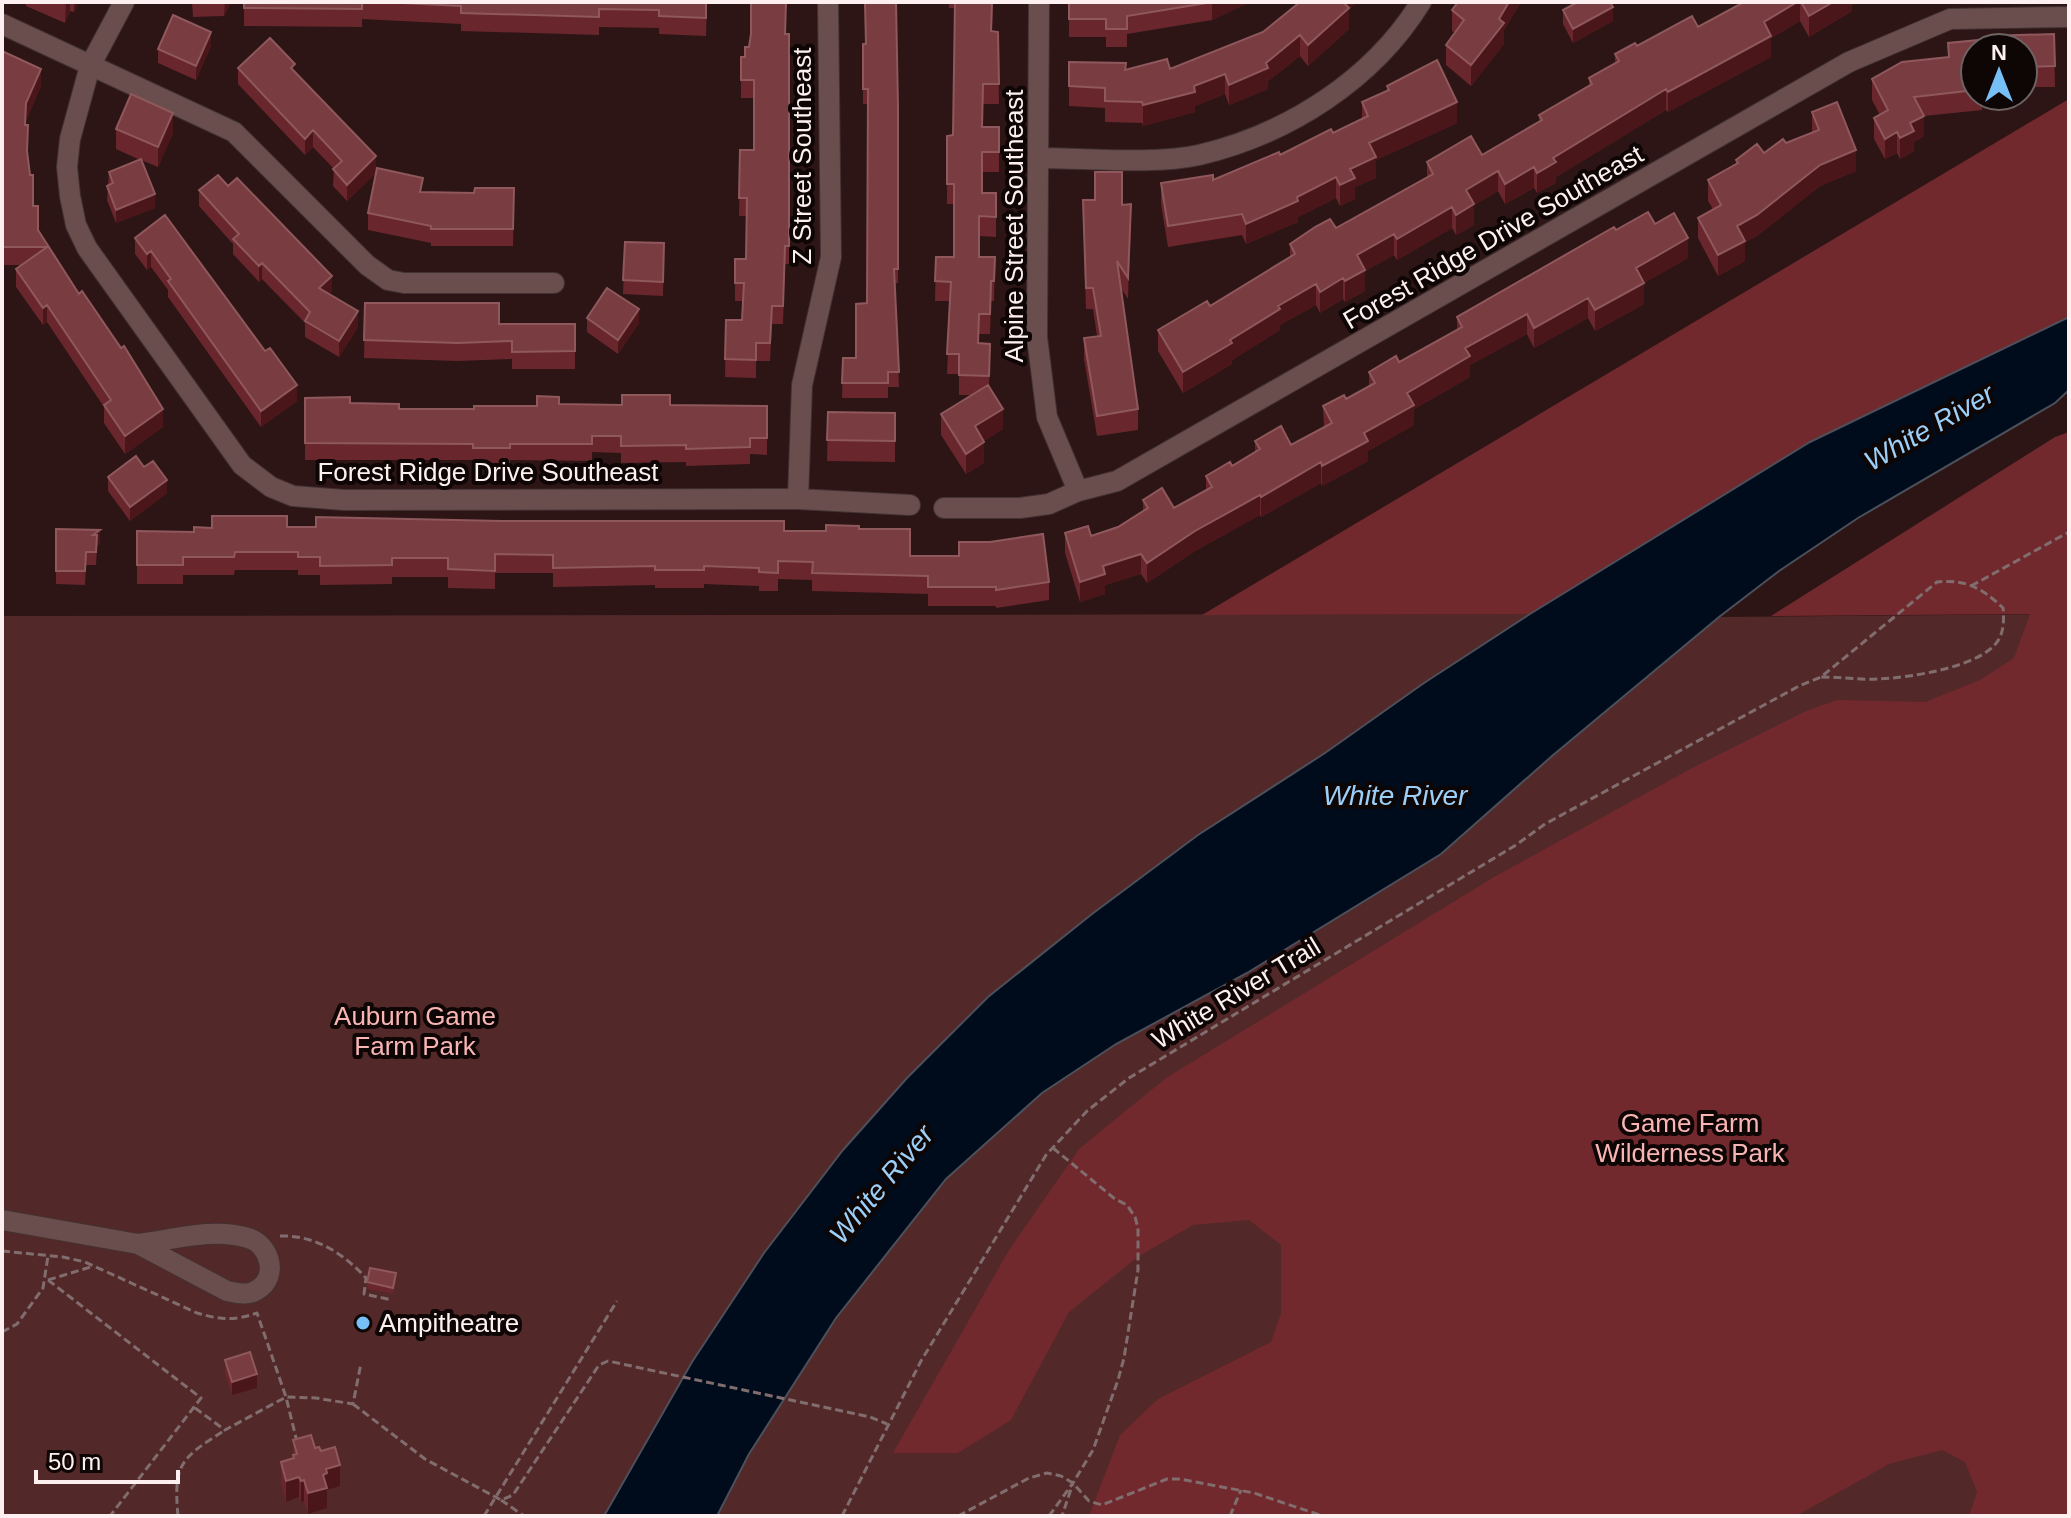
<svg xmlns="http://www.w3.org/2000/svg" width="2071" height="1518" font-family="Helvetica,sans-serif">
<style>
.green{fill:#532829}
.forest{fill:#71292d}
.water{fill:#000c1b;stroke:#4c505b;stroke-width:2}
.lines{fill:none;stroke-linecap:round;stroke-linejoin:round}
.minor-casing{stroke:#433232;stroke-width:22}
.path{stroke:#816d6e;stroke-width:3;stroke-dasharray:8 4;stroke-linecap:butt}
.minor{stroke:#6a4e4d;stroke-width:20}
.wall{fill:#69262c}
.shaded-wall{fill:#4a161a}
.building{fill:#793c41;stroke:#8e585c;stroke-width:2}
.poi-dot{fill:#77bff7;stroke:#0e0505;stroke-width:3}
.labels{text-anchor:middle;stroke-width:8;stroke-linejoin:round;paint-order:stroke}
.street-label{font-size:26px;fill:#fef0f0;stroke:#0e0505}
.park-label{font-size:26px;fill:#f9b5b4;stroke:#0e0505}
.poi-label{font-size:26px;fill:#fef0f0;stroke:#0e0505;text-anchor:start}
.water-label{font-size:28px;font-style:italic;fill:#9bcff8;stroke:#0e0505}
</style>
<rect width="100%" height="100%" fill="#2d1516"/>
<path class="green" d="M1530,614L1424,683L1325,753L1198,835L1092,914L988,997L907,1078L843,1150L764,1253L692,1362L604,1516H2V616Z
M2069,614V1516H717L749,1454L836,1318L946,1179L1042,1093L1116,1044L1247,973L1441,854L1552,756L1719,617Z"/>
<path class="forest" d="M2069,99V317L1810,442L1530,614L1202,615Z
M2069,432V1516H1969L1977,1492L1965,1462L1942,1450L1889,1464L1796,1516H1089L1120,1435L1158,1399L1271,1342L1281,1313V1245L1249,1220L1193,1225L1139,1256L1069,1312L1011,1420L958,1453H893L1009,1250L1079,1149L1166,1078L1494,877L1692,768L1806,711L1837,700L1925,702L1980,680L2014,658L2030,614L1771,616L2055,437Z"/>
<path class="water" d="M2069,317V390L2055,403L1858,518L1779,571L1719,617L1552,756L1441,854L1247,973L1116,1044L1042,1093L946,1179L836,1318L749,1454L717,1516H604L692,1362L764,1253L843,1150L907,1078L988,997L1092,914L1198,835L1325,753L1424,683L1530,614L1810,442Z"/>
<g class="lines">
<defs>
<path id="minor" d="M124,2L90,66L70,139L67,167L70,196L76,225L87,248L242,465L271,487L293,496L344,500L798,499L910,505
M1039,2L1037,337L1047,417L1078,491
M2,24L234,132L367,265L388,280L404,283H554
M1040,158C1088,158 1153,165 1199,155C1288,134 1373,80 1421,2
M798,499L802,385L831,257L828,2
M944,508H1020L1049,504L1078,491L1117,481L1849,62L1950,19L2069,17
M2,1220L138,1244L227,1291C237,1293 248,1296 257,1290C280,1276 269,1244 248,1238C214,1227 172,1240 138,1244"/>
</defs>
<use href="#minor" class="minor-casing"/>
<path class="path" d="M1971,586L2069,532
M1053,1148L1115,1199L1127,1205L1135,1217L1138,1228V1270L1124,1358L1118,1380L1093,1450L1073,1483
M280,1236C315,1235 343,1253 366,1278L364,1294L392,1300
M2,1251L63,1257L85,1262L197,1313C221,1320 234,1321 257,1313L286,1397L297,1442
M48,1280L201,1398L110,1516
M48,1280L94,1266
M2,1332L17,1324L43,1288L48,1256
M353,1404L425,1459L501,1500L513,1495L599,1365L608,1361L870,1417L887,1424
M195,1408L225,1430L286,1397L316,1398L353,1404L361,1363
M501,1500L524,1516
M178,1516C173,1462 182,1458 225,1430
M484,1516L617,1301
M842,1516L921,1361L1046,1155L1087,1111L1129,1078L1516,845L1545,824L1799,686L1821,677L1937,582C1966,579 1982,588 2003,608C2004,618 2004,630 1999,639C1984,667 1908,678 1878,679C1859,680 1840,677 1821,677
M958,1516L1029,1478L1047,1473L1061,1476L1073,1483L1089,1501L1102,1505L1167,1479H1180L1254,1493L1323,1516
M1049,1516L1073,1483L1062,1516
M1230,1516L1241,1490"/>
<use href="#minor" class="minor"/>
</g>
<path class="wall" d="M26,2H78L74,12L70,11L65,23L26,6Z
M192,2H231L224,16L193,17Z
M244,2H707L706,36L659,34V28L599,27V35L461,31V24L362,19V27L244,26Z
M949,2H993L992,31L998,32L999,104H983V127H999V172H982V193H996V237L979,236V257H995L994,301H991L990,334H979V343L990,344L989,387L1003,429L984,441V463L966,474L941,435V414L972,395H959V374H947L950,301H935L936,257H954V204H947V136L953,135L955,8H949Z
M1069,2H1250L1212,20L1127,34V47H1106V37H1069Z
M1300,2H1357L1349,9V29L1308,66L1300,56L1268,81V89L1229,105L1225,94L1195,106V112L1143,126L1142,123L1105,122V108L1069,106V62L1126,69H1170L1263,32Z
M1458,2H1521L1504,30V44L1471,86L1446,65V45L1455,33L1452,31V10Z
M1744,2H1858L1852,5V11L1809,37L1800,21L1771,38V57L1668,112L1666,110L1556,177V183L1537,193L1534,188L1505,204L1498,191L1474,205V225L1456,235L1452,228L1397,260L1394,255L1365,271V291L1345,302L1343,299L1320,313L1316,305L1280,325V330L1232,360V364L1183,393L1158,351V330L1210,306L1290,257V244L1336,228L1427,177V162L1482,155L1539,122V115L1589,86V78L1615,63V54L1698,27Z
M1563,10L1613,21L1573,43L1563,24Z
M786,34L789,169V264H785L783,324H772L770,361H756V378L725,377L726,320H742L743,301H735V283L746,259V216H739L740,150H754V98H741V57H745L749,47Z
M2054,34L2055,87H2023V48H1975V96H1982V110L1924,116V136L1914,142V151L1900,159L1897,153L1885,159L1874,139V118L1880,115L1872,100V79L1902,62L1948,58V43L1989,39V36Z
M863,44L898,121V283H895L899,387H888V398H842L843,358H856L867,303L868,104H863Z
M211,46L196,80L158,63V49Z
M2,52L41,86L26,121V125L28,143L27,157L33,206L38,230L163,427L125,454L104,423V407L47,322L43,325L16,287V269L23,265H2Z
M238,68L295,72L376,173L347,201L333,186L334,169L313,147L305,155L238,84Z
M1387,86L1457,123L1376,160V178L1355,187V199L1340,206L1336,198L1298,217V222L1246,244L1242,235L1168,247L1161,204V183L1213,180L1280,155L1333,133L1362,119V102L1387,90Z
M1812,112L1856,171L1820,186L1757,236L1745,242V261L1718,276L1698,238V218L1713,209L1708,201V180L1736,164V160L1764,153L1812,133Z
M116,129L173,133L158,167L141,160L155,208L116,223L107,200L109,172L140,160L116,149Z
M514,188L513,246H431V243L368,230V213L423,192L474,193Z
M199,190L332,291L329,294L358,327L339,357L305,337V323L262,279L259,282L233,254V244L199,206Z
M1122,205L1131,225L1128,299L1121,288L1138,409V430L1097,436L1084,359V338L1097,336L1093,309H1086L1083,220Z
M165,215L297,401L261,427L168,297V290L151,267L147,270L135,254V238Z
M1655,224L1688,258L1644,283V304L1595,331L1588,318L1534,348L1527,334L1470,365V377L1414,409V425L1368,451V461L1322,486L1321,483L1261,517L1260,515L1195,551L1147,583L1141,574L1105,585V594L1080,602L1065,553V533L1091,536L1118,527L1143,512V500L1174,508L1206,490V476L1232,466L1255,452V441L1291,445L1324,428L1323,406L1346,399L1369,386V372L1399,362L1457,330V317L1616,230Z
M625,242L664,243L663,296L623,294Z
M365,303L499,324H575V369H512V359L458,361L364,358Z
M587,318L639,323L618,354L587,332Z
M305,398L399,409H474L559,404L767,406V455L750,454V464L686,466V462L621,463V453L592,452V461L510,460V465H473V460H305Z
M828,412L895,413V462L827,461Z
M144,467L167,493L130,521L108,491V477Z
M287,527L826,531L859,529L910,556L1049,582V600L996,608V606H928V594L812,591V580L778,579V591H759V586L704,584V588H655V585L553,587V573H495V589L448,588V577H392V584L320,585V575H298V570H235L234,575H183V584H137V531L194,532Z
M56,529L100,544L97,546L96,565H86L85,585L56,584Z
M396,1280L393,1294L367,1289V1282Z
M225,1360L257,1388L232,1395L225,1374Z
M293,1440L315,1448L340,1486L327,1490V1508L308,1514L304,1501L301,1502L299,1497L286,1502L281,1483V1462L293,1459Z"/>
<path class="shaded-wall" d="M66,2H70V11L65,23Z
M74,2H78L74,12Z
M225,2H231L224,16Z
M1212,2H1250L1212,20Z
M1339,2H1357L1349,9V29L1308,66V45Z
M1509,2H1521L1504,30V44L1471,86V65Z
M1797,2H1800V21L1771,38V57L1668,112V92L1764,22Z
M1833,2H1858L1852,5V11L1809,37V16Z
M1613,7V21L1573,43V29Z
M211,32V46L196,80V66Z
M1300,35V56L1268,81V89L1229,105V85L1266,63Z
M41,69V86L26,121L25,142L26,103Z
M1225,74V94L1195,106V112L1143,126V105Z
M1666,89V110L1556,177V183L1537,193V173L1553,158Z
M1457,102V123L1376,160V178L1355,187V199L1340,206V185L1369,143Z
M173,113V133L158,167V147Z
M1924,116V136L1914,142V151L1900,159V138L1910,123Z
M313,130V147L305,155V139Z
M1897,132V153L1885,159V139Z
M1856,150V171L1820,186L1757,236L1745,242V261L1718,276V255L1737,226L1820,165Z
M376,156V173L347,201V185Z
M1534,167V188L1505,204V184Z
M1498,171V191L1474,205V225L1456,235V215L1466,190Z
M1336,177V198L1298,217V222L1246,244V224Z
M155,194V208L116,223V210Z
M1131,204V225L1128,299V278Z
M1452,207V228L1397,260V239Z
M1394,234V255L1365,271V291L1345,302V281L1357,255Z
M1688,238V258L1636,288V268Z
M151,251V267L147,270V254Z
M262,263V279L259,282V266Z
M332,276V291L319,304V288Z
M1343,278V299L1320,313V292Z
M1644,283V304L1595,331V310Z
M1316,284V305L1280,325V330L1232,360V364L1183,393V372L1278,306Z
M1588,298V318L1534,348V328Z
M47,305V322L43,325V308Z
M639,309V323L618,354V340Z
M358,311V327L339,357V341Z
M1527,314V334L1470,365V377L1414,409V425L1368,451V461L1322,486V466L1364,433L1407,393L1465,348Z
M297,385V401L261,427V411Z
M163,409V427L125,454V436Z
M1003,409V429L975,447V426Z
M984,442V463L966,474V454Z
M1321,462V483L1261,517V497Z
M167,480V493L130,521V507Z
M1260,495V515L1195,551L1147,583V563L1195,531Z
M100,530V544L97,546L96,565L97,546L93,535Z
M1141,554V574L1105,585V594L1080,602V582L1103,566Z
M257,1374V1388L232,1395V1382Z
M340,1465V1486L327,1490V1508L308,1514V1493L326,1469Z
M299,1477V1497L286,1502V1481Z
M304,1480V1501L301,1502V1481Z"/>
<path class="building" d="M193,2H225L193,3Z
M244,2H362V9L244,8Z
M382,2H706V18L659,16V10L599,9V17L461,13V6Z
M751,2H786L785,34H789V246H785L783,306H772L770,343H756V360L725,359L726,320H742L744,283H735V259H746L747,198H739L740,150H754V80H741V57H745V47H749L751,34Z
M865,2H896L898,107V269H894L899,372H888V383H842L843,358H856V304L867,303L868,89H863V44H866Z
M955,2H992L991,31L998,32L999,84H983L982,127H999V152H982V193H996V217L979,216V257H995L994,281H991L990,314H979L978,343L990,344L989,376L959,375V354H947L951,282L935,281L936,257H954V184H947V136L953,135Z
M1069,2H1213L1127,16V29H1106V19H1069Z
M1300,2H1343L1349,8L1308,45L1300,35L1266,63L1268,68L1229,85L1225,74L1194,86L1195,92L1143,105L1142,102L1105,101V88L1069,86V62L1126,63L1125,70L1167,59L1170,69L1263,32Z
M1458,2H1509L1499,19L1504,23L1471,65L1446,45L1464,20L1452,10Z
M1578,2H1610L1613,7L1573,29L1563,10Z
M1744,2H1797L1764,22L1771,36L1668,92L1666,89L1553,158L1556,162L1537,173L1534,167L1505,184L1498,171L1466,190L1474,204L1456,215L1452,207L1397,239L1394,234L1357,255L1365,270L1345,281L1343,278L1320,292L1316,284L1278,306L1280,309L1230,340L1232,343L1183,372L1158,330L1207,301L1210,306L1295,254L1290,244L1315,227L1330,219L1336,228L1433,174L1427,162L1471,136L1482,155L1542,120L1539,115L1592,84L1589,78L1619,61L1615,54L1635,43L1637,46L1692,16L1698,27Z
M1801,2H1833L1809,16Z
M173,15L211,32L196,66L158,49Z
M2054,34L2055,66L2023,67V48H1975V90L1914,97L1924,116L1910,123L1914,131L1900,138L1897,132L1885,139L1874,118L1888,110L1872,79L1902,62L1949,57L1948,43L1989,39V36Z
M270,38L295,64L291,68L376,156L347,185L333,169L342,161L313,130L305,139L238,68Z
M2,51L41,69L26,103L25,125H28L27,151L30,175H33V206H38V230L79,294L82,291L121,348L124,346L163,409L125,436L104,405L111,400L47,305L43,308L16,269L47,247H2Z
M1437,60L1457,102L1369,143L1376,157L1350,169L1355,178L1340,185L1336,177L1297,197L1298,201L1246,224L1242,214L1168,226L1161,183L1213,175V180L1279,152L1280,155L1331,129L1333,133L1368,116L1362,102L1389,90L1387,86Z
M131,94L173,113L158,147L116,129Z
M1837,102L1856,150L1820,165L1757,215L1737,226L1745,241L1718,255L1698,218L1721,205L1708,180L1738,163L1736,160L1757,144L1764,153L1783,139L1786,143L1819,130L1812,112Z
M141,159L155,194L116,210L107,186L113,183L109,172Z
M377,168L423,178L420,192L474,193L475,188H514L513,229H431V226L368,213Z
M1095,172H1122V205L1131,204L1128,278L1117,261L1138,409L1097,416L1084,338L1101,336L1093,288H1086L1083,200H1095Z
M218,175L228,186L237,178L332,276L319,288L358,311L339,341L305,321L310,312L262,263L259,266L233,239L239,234L199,190Z
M1648,212L1655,224L1674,213L1688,238L1636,268L1644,283L1595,310L1588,298L1534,328L1527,314L1465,348L1470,356L1407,393L1414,405L1364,433L1368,441L1322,466L1321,462L1261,497L1260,495L1195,531L1147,563L1141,554L1103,566L1105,574L1080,582L1065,533L1088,526L1091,536L1118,527L1148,508L1143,500L1162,488L1174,508L1212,487L1206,476L1230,462L1232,466L1260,449L1255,441L1281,426L1291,445L1332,423L1323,406L1344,395L1346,399L1375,383L1369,372L1396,356L1399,362L1462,327L1457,317L1614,227L1616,230Z
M165,215L265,351L270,348L297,385L261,411L168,281L171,279L151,251L147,254L135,238Z
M625,242L664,243L663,282L623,280Z
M607,288L639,309L618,340L587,318Z
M365,303H499V324H575V351L512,352V341L458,343L364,340Z
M988,385L1003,409L975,426L984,442L966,454L941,414Z
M622,395H670V405L767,406V438H750V447L686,449V445L621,446V436H592V444H510V448H473V444L305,443V398L350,397V403L399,404V409H474V406H537V396L559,397V404L622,405Z
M828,412L895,413V441L827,440Z
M136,456L144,467L153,461L167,480L130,507L108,477Z
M212,516H287V527H316V517L502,521H784V531H826V525L859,526V529H910V556H959V542H990L1043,534L1049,582L996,590V587H928V576L812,573L813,562L778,561V573L759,572V568L704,566V570H655V566L553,568V555L495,554V571L448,569V558H392V565L320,566V557H298V552H235L234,557H183V565H137V531L194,532V527L212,528Z
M56,529L100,530L93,535H97L96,552H86L85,571H56Z
M370,1268L396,1273L393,1288L367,1282Z
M250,1352L257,1374L232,1382L225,1360Z
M311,1435L315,1448L319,1447L321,1451L335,1447L340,1465L326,1469L327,1473L323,1475L327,1488L308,1493L304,1480L301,1481L299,1477L286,1481L281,1462L294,1458L293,1455L297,1454L293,1440Z"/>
<circle class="poi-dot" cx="363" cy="1323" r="8"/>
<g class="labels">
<g class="street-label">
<text transform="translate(802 156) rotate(-90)" y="9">Z Street Southeast</text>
<text transform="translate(1014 226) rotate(-90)" y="9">Alpine Street Southeast</text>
<text transform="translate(1493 237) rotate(-30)" y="9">Forest Ridge Drive Southeast</text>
<text x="488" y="481">Forest Ridge Drive Southeast</text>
<text transform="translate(1236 993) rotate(-31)" y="9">White River Trail</text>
</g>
<g class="park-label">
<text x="415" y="1025">Auburn Game<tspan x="415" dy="30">Farm Park</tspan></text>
<text x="1690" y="1132">Game Farm<tspan x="1690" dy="30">Wilderness Park</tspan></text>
</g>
<g class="poi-label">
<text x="379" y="1332">Ampitheatre</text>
</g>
<g class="water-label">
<text transform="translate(1929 427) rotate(-30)" y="10">White River</text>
<text x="1395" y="805">White River</text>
<text transform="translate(881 1184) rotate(-50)" y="10">White River</text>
</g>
</g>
<rect width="2071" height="1518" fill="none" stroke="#fef0f0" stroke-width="8"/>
<g transform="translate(1999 72)"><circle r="38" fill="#0e0505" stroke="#6e6363" stroke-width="2"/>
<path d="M0-6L14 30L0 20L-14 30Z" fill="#77bff7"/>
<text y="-12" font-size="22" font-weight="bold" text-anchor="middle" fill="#fef0f0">N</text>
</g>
<path d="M36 1470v12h142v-12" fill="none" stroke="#fef0f0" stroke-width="4"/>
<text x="48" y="1470" font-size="24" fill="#fef0f0" stroke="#0e0505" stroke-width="6" paint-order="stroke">50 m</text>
</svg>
